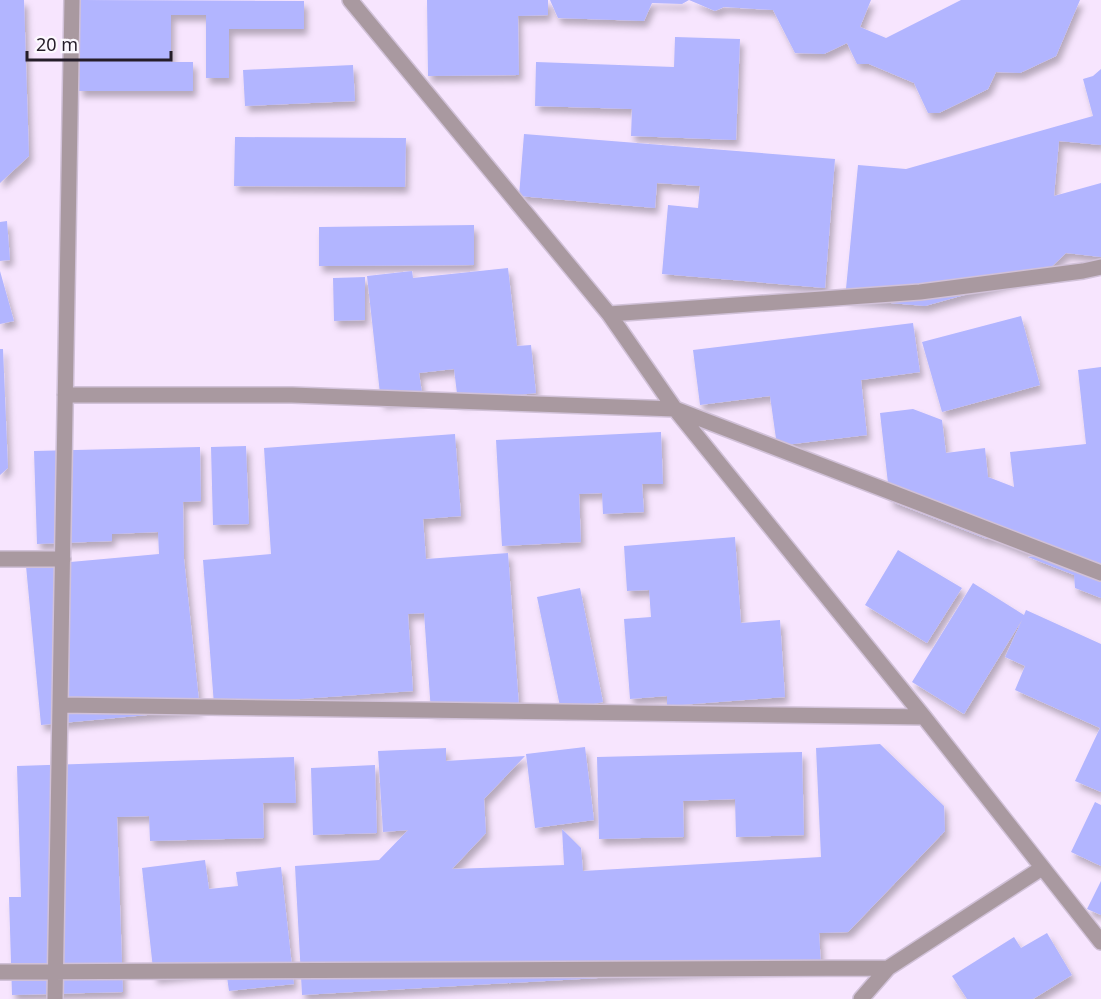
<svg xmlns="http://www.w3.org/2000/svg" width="1101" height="999" font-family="'Noto Sans',sans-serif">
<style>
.building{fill:#b2b5ff;filter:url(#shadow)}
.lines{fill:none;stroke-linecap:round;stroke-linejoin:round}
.minor-casing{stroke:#d1c1d8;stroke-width:18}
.minor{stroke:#a999a0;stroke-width:15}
</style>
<defs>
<filter id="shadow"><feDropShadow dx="3.5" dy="6" stdDeviation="3" flood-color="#0004"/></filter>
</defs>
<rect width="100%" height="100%" fill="#f7e5fe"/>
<path class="building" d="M0,0H24L29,156L0,183Z
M79,0L304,1V29H229V78H206V15H171V62H193V91H79Z
M427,0H548V15L518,16L519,75L428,76Z
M550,0H689L682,4L652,3L644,21L558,18Z
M689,0H871L860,27L886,38L961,0H1080L1056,56L1020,73L996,72L988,89L939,113H928L914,83L869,64H857L847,43L824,54L795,53L773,10L724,7L715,11Z
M675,37L740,39L736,140L631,136L632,109L535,106L536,62L674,67Z
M353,65L355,101L245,106L243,70Z
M1101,69V145L1059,141L1054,196L1101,183V257L1066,253L1046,272L925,306L845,299L858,165L906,169L1093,116L1083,79L1093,76Z
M524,134L835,159L825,288L662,274L668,205L698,208L700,186L657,183L655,208L519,196Z
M235,137L406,138L405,187L234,186Z
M7,221L10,260L0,261V222Z
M474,225V265L319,266V227Z
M508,268L517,346L531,345L536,393L458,402L454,369L419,373L423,399L381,403L367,276L412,271L413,278Z
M0,271L14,321L0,324Z
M365,277V320L334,321L333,278Z
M1021,316L1040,385L942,412L922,342Z
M913,323L920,372L861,380L867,435L777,446L770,396L700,405L693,350Z
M0,349H3L8,468L0,475Z
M1101,367V598L1075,588L1074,575L1028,557L1037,556L993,539H987L890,501L880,413L913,409L942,420L946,453L985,448L988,477L1014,487L1010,452L1086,444L1078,370Z
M661,432L663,484H642L644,512L603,514L602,493L579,494L581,542L502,546L496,440Z
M455,434L461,516L423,519L426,559L508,553L519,706L431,712L424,613L408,614L413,691L214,705L203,560L271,554L264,448Z
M246,446L249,524L213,525L211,447Z
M200,447L201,501L183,502L184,559L200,710L41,725L26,566L159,554L158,532L112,534V541L37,544L34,451Z
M735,537L741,623L780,620L785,697L667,706V696L630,699L624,619L651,617L649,590L627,591L624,546Z
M898,550L962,588L927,643L865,605Z
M973,583L1024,615L1026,610L1101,644V792L1075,781L1100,728L1015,690L1025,666L1005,657L1022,620L964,714L912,682Z
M580,588L603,702L561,711L537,597Z
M880,744L944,806L945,831L848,932L819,933L821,965L302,995L295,866L379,860L408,830L383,832L378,751L446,748V761L525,756L484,799L486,833L452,869L564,865L562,829L581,848L583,871L821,857L816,748Z
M585,747L594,820L535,828L526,754Z
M802,752L804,835L736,837L735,799L683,801L684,837L599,839L597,757Z
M294,757L296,803H263L264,838L150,841L149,816L117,817L123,992L12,995L9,897H21L17,766Z
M375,765L377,833L313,835L311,768Z
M1095,802L1101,805V866L1071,852Z
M205,860L209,889L238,886L236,872L281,867L294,984L229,991L226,970L154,978L142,868Z
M1101,881V915L1087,909Z
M1047,933L1072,975L1033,999H967L952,976L1014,937L1021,948Z"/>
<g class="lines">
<defs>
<path id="minor" d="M350,0L609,314L675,409L924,717L1101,942
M609,314L920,292L1083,271L1101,267
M65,395H292L675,409L1101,573
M0,559H63
M60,705L924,717
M0,972L888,968
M55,999L72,0
M861,999L888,968L1042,868"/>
</defs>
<use href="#minor" class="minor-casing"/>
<use href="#minor" class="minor"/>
</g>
<path d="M27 51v9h144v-9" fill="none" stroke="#251d29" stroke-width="3"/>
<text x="36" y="51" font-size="18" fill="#251d29" stroke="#fcf8fe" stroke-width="4.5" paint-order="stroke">20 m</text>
</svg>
